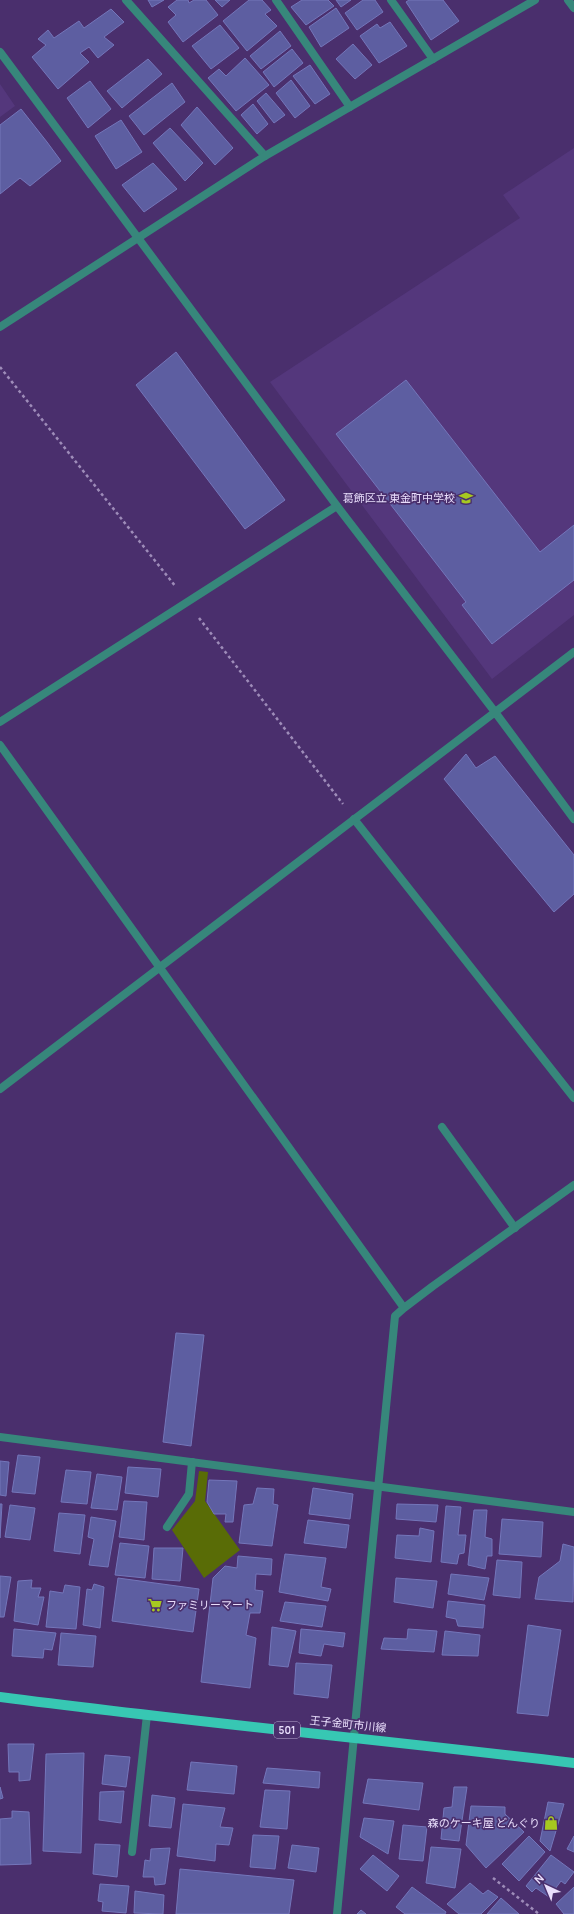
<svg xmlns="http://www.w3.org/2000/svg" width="574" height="1914" font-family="Manrope,'Noto Sans JP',sans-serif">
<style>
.built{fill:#54377c}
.green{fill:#596c06}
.building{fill:#5d5ea1;stroke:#7476ba}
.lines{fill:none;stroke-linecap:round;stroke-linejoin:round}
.path{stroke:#9e8cb9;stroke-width:2.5;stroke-dasharray:3 3;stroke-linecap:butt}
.lane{stroke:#37877b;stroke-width:8}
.street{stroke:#37877b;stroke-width:8}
.primary{stroke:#37c7b3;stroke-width:10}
.labels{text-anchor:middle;stroke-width:3.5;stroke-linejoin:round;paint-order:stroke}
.shield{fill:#4a2f6d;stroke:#b9aad1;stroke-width:1}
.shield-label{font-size:10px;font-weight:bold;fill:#e9defc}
.poi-label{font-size:11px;fill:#e9defc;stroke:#4a2f6d;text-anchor:end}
.street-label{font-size:11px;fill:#e9defc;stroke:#4a2f6d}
</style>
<rect width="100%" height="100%" fill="#4a2f6d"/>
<path class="built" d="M0,84L15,106L0,117Z
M574,148V615L492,679L270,382L520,218L503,195Z"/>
<path class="green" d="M199,1471L208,1472L205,1501L240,1550L204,1578L172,1530L195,1501Z"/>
<path class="building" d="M148,0H164L152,7Z
M177,0H188L189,3L194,0H206L218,15L183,42L168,22L176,15L168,7Z
M215,0H230L222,7Z
M249,0H262L271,10L265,14L277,26L247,51L223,21Z
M302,0H328L334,6L306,25L291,7Z
M336,0H351L341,7Z
M363,0H375L383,12L357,30L345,13Z
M409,0H443L459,21L431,40L406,2Z
M336,8L349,28L321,47L309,27Z
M111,9L124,22L104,37L114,45L98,58L89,47L80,53L89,62L58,89L32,57L46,45L38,39L48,30L54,38L79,21L84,28Z
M390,22L407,46L379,63L360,36L377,24L380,28Z
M220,25L239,48L211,69L192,46Z
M280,31L291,46L261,69L250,56Z
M353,44L372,65L355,79L336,59Z
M292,49L303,63L274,87L263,72Z
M245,58L269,85L236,111L208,78L219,69L226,76Z
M148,59L162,74L122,108L107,91Z
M310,65L330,94L315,104L293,76Z
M291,80L310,106L295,118L276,93Z
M90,81L111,109L88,128L67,98Z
M172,83L185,102L144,135L129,116Z
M266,93L285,115L274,123L257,101Z
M253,104L268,124L257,134L241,115Z
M197,107L233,148L215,165L181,125Z
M21,109L47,142L61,161L30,186L20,178L0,194V125Z
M121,120L142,152L116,169L95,136Z
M170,128L203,163L185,181L153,143Z
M153,163L177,189L144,212L122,185Z
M176,352L285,500L245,529L136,385Z
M406,380L540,552L574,525V580L492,644L462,605L466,602L336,434Z
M466,754L476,768L495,756L574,855V894L554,912L444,779Z
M176,1333L204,1335L191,1446L163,1442Z
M18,1455L40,1457L35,1494L12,1492Z
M0,1461L9,1462L6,1496L0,1495Z
M128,1467L161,1469L158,1497L125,1493Z
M66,1470L91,1472L87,1504L61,1502Z
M97,1474L122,1477L117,1510L91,1508Z
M209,1480L237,1481L233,1522H225L226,1514H214L207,1502Z
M257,1488L274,1489L273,1504L278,1505L272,1546L239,1543L244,1505L253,1504Z
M313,1488L353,1494L350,1519L309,1514Z
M124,1501L147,1502L144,1540L119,1537Z
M0,1504H2L0,1538Z
M397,1504L438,1505L436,1522L396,1519Z
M10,1505L35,1508L30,1540L5,1537Z
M446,1506L461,1507L458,1535H466L464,1553L459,1554L457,1564L441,1562Z
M474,1510H487L485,1537L492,1539V1556H487L485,1569L468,1565Z
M59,1513L85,1515L80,1554L54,1551Z
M91,1517L116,1521L108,1567L89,1565L94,1539L88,1537Z
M502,1519L543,1522L541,1557L499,1554Z
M308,1520L349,1525L346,1548L304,1543Z
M420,1528L434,1531L431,1562L395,1558L397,1535L419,1536Z
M120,1543L149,1546L145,1578L115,1575Z
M563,1544L574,1547L573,1602L535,1599L539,1577L560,1561Z
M154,1548H183L180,1581L152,1579Z
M285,1554L326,1558L321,1587L331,1589L328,1601L279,1592Z
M238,1556L272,1559L271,1575L256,1574L255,1590L263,1591L260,1613H250L246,1635L256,1638L250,1688L201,1682L213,1578L225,1566L237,1568Z
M497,1560L522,1562L520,1598L493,1595Z
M451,1574L489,1578L484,1600L448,1594Z
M0,1576L11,1577L4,1617H0Z
M118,1578L199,1589L193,1632L112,1621Z
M396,1578L437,1581L433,1608L394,1602Z
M32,1580L31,1588H41L38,1597H44L38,1625L14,1621L18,1581Z
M94,1584L104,1587L100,1628L83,1625L87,1589L92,1590Z
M65,1585L80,1587L76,1629L46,1627L50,1591L63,1593Z
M448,1601L485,1605L483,1628L458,1626L456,1619L446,1617Z
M285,1602L326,1606L322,1627L280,1621Z
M528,1625L561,1630L548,1716L517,1713Z
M272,1627L296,1631L288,1667L269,1665Z
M14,1629L56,1633L52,1650L44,1649L43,1658L12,1656Z
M301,1629L345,1633L343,1647L324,1644L321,1656L299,1653Z
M408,1629L437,1631L434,1652L381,1649L384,1638L407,1639Z
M445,1631L480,1635L478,1656L442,1655Z
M61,1633L96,1636L93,1667L58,1665Z
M296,1663L332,1665L328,1698L294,1694Z
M8,1744H34L30,1780L19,1781V1772H9Z
M84,1753L81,1853L43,1851L46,1754Z
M105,1755L130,1757L126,1787L102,1784Z
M191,1762L237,1766L234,1794L187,1790Z
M267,1768L320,1772L319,1788L263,1783Z
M368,1779L423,1783L419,1810L363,1803Z
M0,1787L3,1798L0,1799Z
M454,1787H467L459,1841L441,1839L444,1808L452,1807Z
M265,1790L290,1791L287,1829L260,1827Z
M124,1791L121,1823L99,1820L100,1792Z
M152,1795L175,1798L171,1828L149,1826Z
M548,1802L564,1804L550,1851L540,1841Z
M183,1804L225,1808L220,1827L233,1828L229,1845L216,1844L215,1861L177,1856Z
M471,1806L505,1807V1814L524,1832L486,1868L466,1845Z
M12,1811L29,1812L31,1864L0,1865V1819L12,1818Z
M364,1818L394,1821L388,1854L360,1837Z
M403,1825L427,1827L423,1861L399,1859Z
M253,1835L279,1836L275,1869L250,1867Z
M529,1836L545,1852L519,1881L502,1864Z
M574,1836V1852L567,1849Z
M95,1844L120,1845L117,1877L93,1874Z
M292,1845L319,1848L316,1872L288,1868Z
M431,1847L461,1849L455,1888L426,1883Z
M170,1848L165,1884L155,1885L154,1877H143L145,1860L150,1861L151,1849Z
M373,1855L399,1876L387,1891L360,1869Z
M551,1855L574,1872L565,1884L561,1881L549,1897L536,1888L532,1892L526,1886Z
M180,1869L294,1880L289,1914H176Z
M470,1883L483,1894L488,1890L498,1897L481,1914H459L447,1904Z
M100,1884L129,1886L126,1913L102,1911L103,1902L98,1901Z
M412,1887L446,1912L445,1914H405L396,1907Z
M574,1887V1914H564L556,1904Z
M135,1891L164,1895L163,1914L134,1913Z
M501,1898L519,1914H487Z
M361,1910L366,1914H357Z"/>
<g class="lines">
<path class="path" d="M0,367L176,587
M199,618L343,804
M493,1878L539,1914"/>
<path class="lane" d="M126,0L265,156
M276,0L350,107
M391,0L433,59
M354,819L574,1098
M442,1127L515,1228
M167,1527L189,1494L192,1462
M132,1852L147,1715"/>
<path class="street" d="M568,0L574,8
M0,52L337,506L495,712L574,819
M0,327L265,156L535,0
M0,722L337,506
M0,745L404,1308L395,1316C374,1515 357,1715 337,1914
M0,1089L574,652
M404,1308L433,1286L574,1185
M0,1437L574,1512"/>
<path class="primary" d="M0,1697C191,1722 383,1740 574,1763"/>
</g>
<defs>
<symbol id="school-bare" viewBox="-9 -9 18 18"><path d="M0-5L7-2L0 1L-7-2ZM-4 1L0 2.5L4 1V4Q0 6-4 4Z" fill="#a6c820" stroke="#4a2f6d" stroke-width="2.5" paint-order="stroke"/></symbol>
<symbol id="supermarket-bare" viewBox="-9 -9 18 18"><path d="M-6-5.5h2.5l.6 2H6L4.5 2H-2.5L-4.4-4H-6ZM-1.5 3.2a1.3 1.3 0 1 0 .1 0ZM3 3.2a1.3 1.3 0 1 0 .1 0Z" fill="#a6c820" stroke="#4a2f6d" stroke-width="2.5" paint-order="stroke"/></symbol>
<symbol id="shop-bare" viewBox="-9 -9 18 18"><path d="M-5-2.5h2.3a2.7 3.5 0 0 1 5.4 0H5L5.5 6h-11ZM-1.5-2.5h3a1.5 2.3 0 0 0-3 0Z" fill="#a6c820" stroke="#4a2f6d" stroke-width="2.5" paint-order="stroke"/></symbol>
</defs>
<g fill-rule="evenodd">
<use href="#school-bare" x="456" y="488" width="20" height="20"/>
<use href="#supermarket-bare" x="145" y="1595" width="20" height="20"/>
<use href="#shop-bare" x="541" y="1813" width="20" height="20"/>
</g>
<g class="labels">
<rect class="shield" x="274" y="1722" width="26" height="16" rx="3"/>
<g class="shield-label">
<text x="287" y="1734">501</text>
</g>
<g class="poi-label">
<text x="455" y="502">葛飾区立 東金町中学校</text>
<text x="166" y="1609" text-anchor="start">ファミリーマート</text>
<text x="540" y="1827">森のケーキ屋 どんぐり</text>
</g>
<g class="street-label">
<text transform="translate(348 1724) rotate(6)" y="4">王子金町市川線</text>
</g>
</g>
<g transform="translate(546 1886) rotate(316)" stroke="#4a2f6d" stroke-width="3" paint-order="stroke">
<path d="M0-3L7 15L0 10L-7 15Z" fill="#e9defc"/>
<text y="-6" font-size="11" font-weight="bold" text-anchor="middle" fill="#e9defc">N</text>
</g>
</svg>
